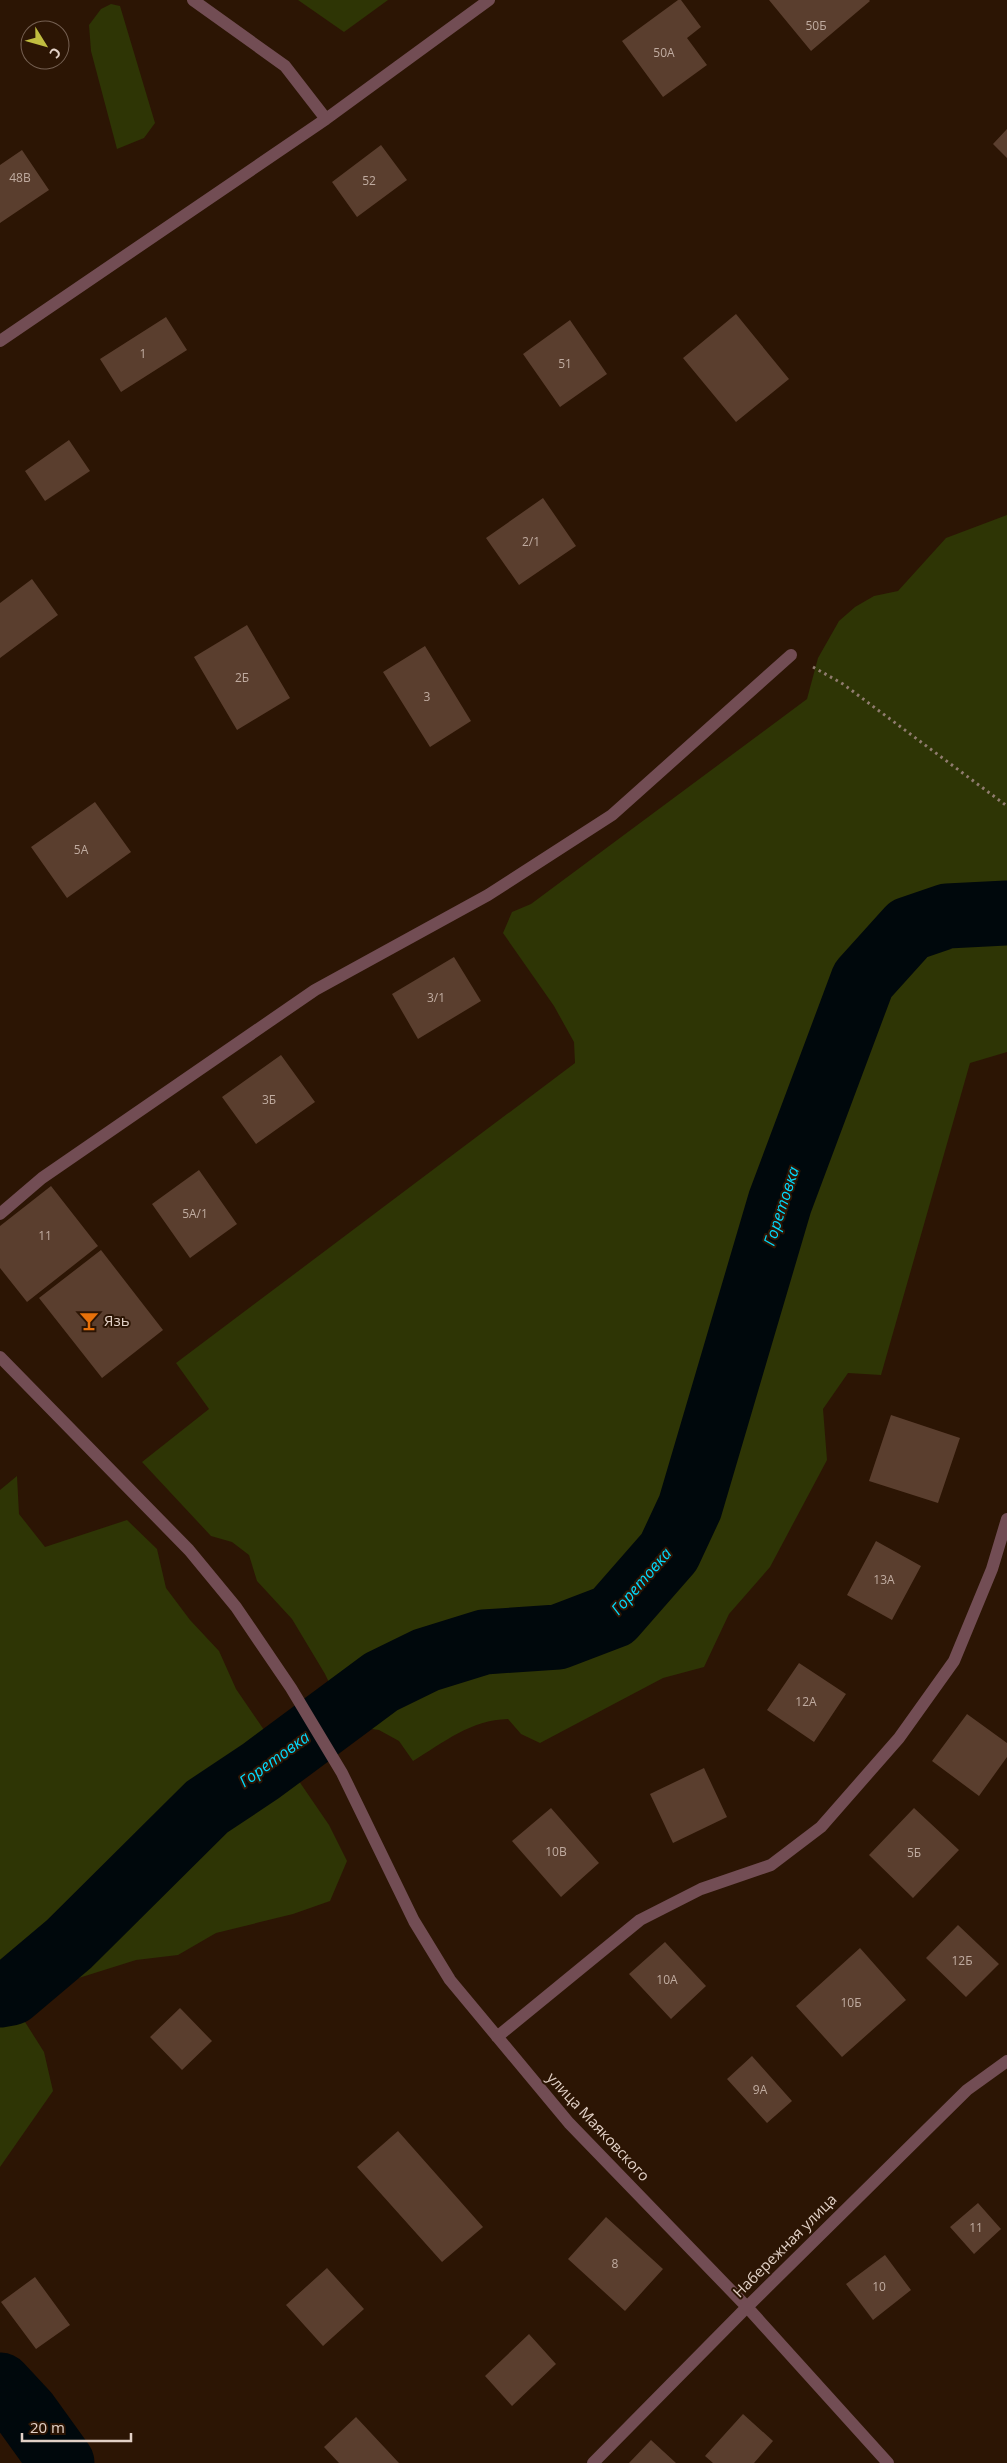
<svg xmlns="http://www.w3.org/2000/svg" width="1007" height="2463" font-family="'Open Sans',sans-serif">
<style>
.green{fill:#2e3505}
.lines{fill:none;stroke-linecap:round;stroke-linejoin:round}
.river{stroke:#00080c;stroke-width:65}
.building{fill:#5a3e2e}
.path{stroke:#907c6f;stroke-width:3;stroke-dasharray:2.5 4;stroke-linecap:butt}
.minor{stroke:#724d54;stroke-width:12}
.labels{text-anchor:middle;stroke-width:4;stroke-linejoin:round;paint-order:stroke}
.number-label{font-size:12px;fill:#c0aca1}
.poi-label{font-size:15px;fill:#e2d1c7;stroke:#2c1504;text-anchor:start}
.street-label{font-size:15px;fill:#e2d1c7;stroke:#2c1504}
.water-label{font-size:16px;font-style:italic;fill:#03d9fc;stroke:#2c1504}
</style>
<rect width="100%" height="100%" fill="#2c1504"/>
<path class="green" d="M298,0H388L344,32Z
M111,4L120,6L155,123L144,138L117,149L91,51L89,25L101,9Z
M1007,515V1052L970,1063L881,1375L848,1373L823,1409L827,1460L770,1567L729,1614L704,1667L663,1678L540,1743L521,1734L508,1719C471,1720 444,1742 413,1761L399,1741L379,1730L359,1727L344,1714L325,1674L292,1619L257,1581L249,1555L232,1542L211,1536L142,1462L209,1409L176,1363L575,1063L574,1042L554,1006L503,933L512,912L531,904L807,699L818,658L839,621L855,607L874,596L898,591L946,538Z
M17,1476L19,1514L45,1547L127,1520L157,1549L166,1588L190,1620L219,1651L236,1689L329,1825L347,1861L330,1901L293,1914L216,1933L178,1955L136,1960L50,1987L20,2014L44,2052L53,2091L0,2167V1490Z"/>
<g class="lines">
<path class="river" d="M0,1995L11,1993L69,1944L207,1807L261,1771L381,1682L426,1660L484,1642L558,1637L613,1616L669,1552L690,1507L780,1202L863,980L909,929L947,916L1007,913
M0,2385L26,2413L62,2463"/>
</g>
<path class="building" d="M678,0H681L701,27L687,38L707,65L663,97L622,41Z
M769,0H869L870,1L811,51Z
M1007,129V158L993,144Z
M381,145L407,180L357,217L332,182Z
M22,150L49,190L0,223V165Z
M736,314L789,379L736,422L683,358Z
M166,317L187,350L121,392L100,359Z
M570,320L607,374L560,407L523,354Z
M69,440L90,471L45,501L25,471Z
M543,498L576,546L519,585L486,538Z
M32,579L58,615L0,658V603Z
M247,625L290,698L237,730L194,657Z
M425,646L471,721L430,747L383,672Z
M95,802L131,852L67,898L31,847Z
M454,957L481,1001L418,1039L392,994Z
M281,1055L315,1102L256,1144L222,1097Z
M199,1170L237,1224L190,1258L152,1204Z
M51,1186L98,1246L27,1302L0,1268V1226Z
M101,1250L163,1330L102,1378L39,1298Z
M891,1415L960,1438L938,1503L869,1481Z
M876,1541L921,1566L892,1620L847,1595Z
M799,1663L846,1694L814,1742L767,1710Z
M967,1714L1007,1743V1757L979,1796L932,1761Z
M704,1768L727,1817L673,1843L650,1794Z
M551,1808L599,1863L561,1897L512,1841Z
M914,1808L959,1850L913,1898L869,1855Z
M958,1925L999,1964L966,1997L926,1958Z
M665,1942L706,1986L671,2019L629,1974Z
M860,1948L906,2000L842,2057L796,2006Z
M180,2008L212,2041L182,2070L150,2037Z
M752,2056L792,2101L767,2123L727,2079Z
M398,2131L483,2227L442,2262L357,2167Z
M978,2203L1001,2229L974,2254L950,2227Z
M606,2217L663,2269L625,2311L568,2259Z
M885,2255L911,2290L873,2320L846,2284Z
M327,2268L364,2309L323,2346L286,2305Z
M35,2277L70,2325L36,2349L1,2302Z
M529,2334L556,2364L512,2406L485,2376Z
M743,2414L773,2441L754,2463H713L705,2456Z
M356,2417L399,2463H339L324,2447Z
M651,2440L676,2463H629Z"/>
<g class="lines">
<path class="path" d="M813,667L843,684L1007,806"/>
<path class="minor" d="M193,0L285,66L326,119
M0,341L326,119L489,0
M0,1214L42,1178L315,990L488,895L612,815L791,655
M0,1357L189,1550L236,1607L291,1688L342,1773L414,1921L450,1980L569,2123L747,2307L888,2463
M497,2037L640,1920L701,1889L771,1865L821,1827L899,1738L954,1661L992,1569L1007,1519
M593,2463L747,2307L967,2090L1007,2061"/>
</g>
<defs>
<symbol id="bar-bare" viewBox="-9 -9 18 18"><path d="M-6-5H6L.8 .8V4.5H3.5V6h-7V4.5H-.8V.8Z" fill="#e8710a" stroke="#2c1504" stroke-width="2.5" paint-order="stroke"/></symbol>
</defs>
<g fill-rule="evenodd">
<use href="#bar-bare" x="75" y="1307" width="28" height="28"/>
</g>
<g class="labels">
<g class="number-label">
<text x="816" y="30">50Б</text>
<text x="664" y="57">50А</text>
<text x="20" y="182">48В</text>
<text x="369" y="185">52</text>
<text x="143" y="358">1</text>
<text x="565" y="368">51</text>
<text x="531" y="546">2/1</text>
<text x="242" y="682">2Б</text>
<text x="427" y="701">3</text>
<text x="81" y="854">5А</text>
<text x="436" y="1002">3/1</text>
<text x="269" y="1104">3Б</text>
<text x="195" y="1218">5А/1</text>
<text x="45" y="1240">11</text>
<text x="884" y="1584">13А</text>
<text x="806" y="1706">12А</text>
<text x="556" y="1856">10В</text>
<text x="914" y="1857">5Б</text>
<text x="962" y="1965">12Б</text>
<text x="667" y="1984">10А</text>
<text x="851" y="2007">10Б</text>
<text x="760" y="2094">9А</text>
<text x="976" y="2232">11</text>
<text x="615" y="2268">8</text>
<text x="879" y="2291">10</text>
</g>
<g class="poi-label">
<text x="104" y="1326">Язь</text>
</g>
<g class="street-label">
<text transform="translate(598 2127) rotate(47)" y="5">улица Маяковского</text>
<text transform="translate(785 2246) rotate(-45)" y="5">Набережная улица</text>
</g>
<g class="water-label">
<text transform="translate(781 1206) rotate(-72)" y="6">Горетовка</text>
<text transform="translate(641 1581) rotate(-49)" y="6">Горетовка</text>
<text transform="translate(274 1759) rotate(-36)" y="6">Горетовка</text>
</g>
</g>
<g transform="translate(45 45) rotate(127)"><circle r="24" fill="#2c1504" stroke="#756052"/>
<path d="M0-4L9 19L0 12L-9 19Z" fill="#c1bd40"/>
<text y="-8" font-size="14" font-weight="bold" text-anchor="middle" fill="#e2d1c7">С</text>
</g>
<path d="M22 2433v8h109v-8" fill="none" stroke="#e2d1c7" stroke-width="2.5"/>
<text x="30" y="2433" font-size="15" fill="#e2d1c7" stroke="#2c1504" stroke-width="4" paint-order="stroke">20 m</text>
</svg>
